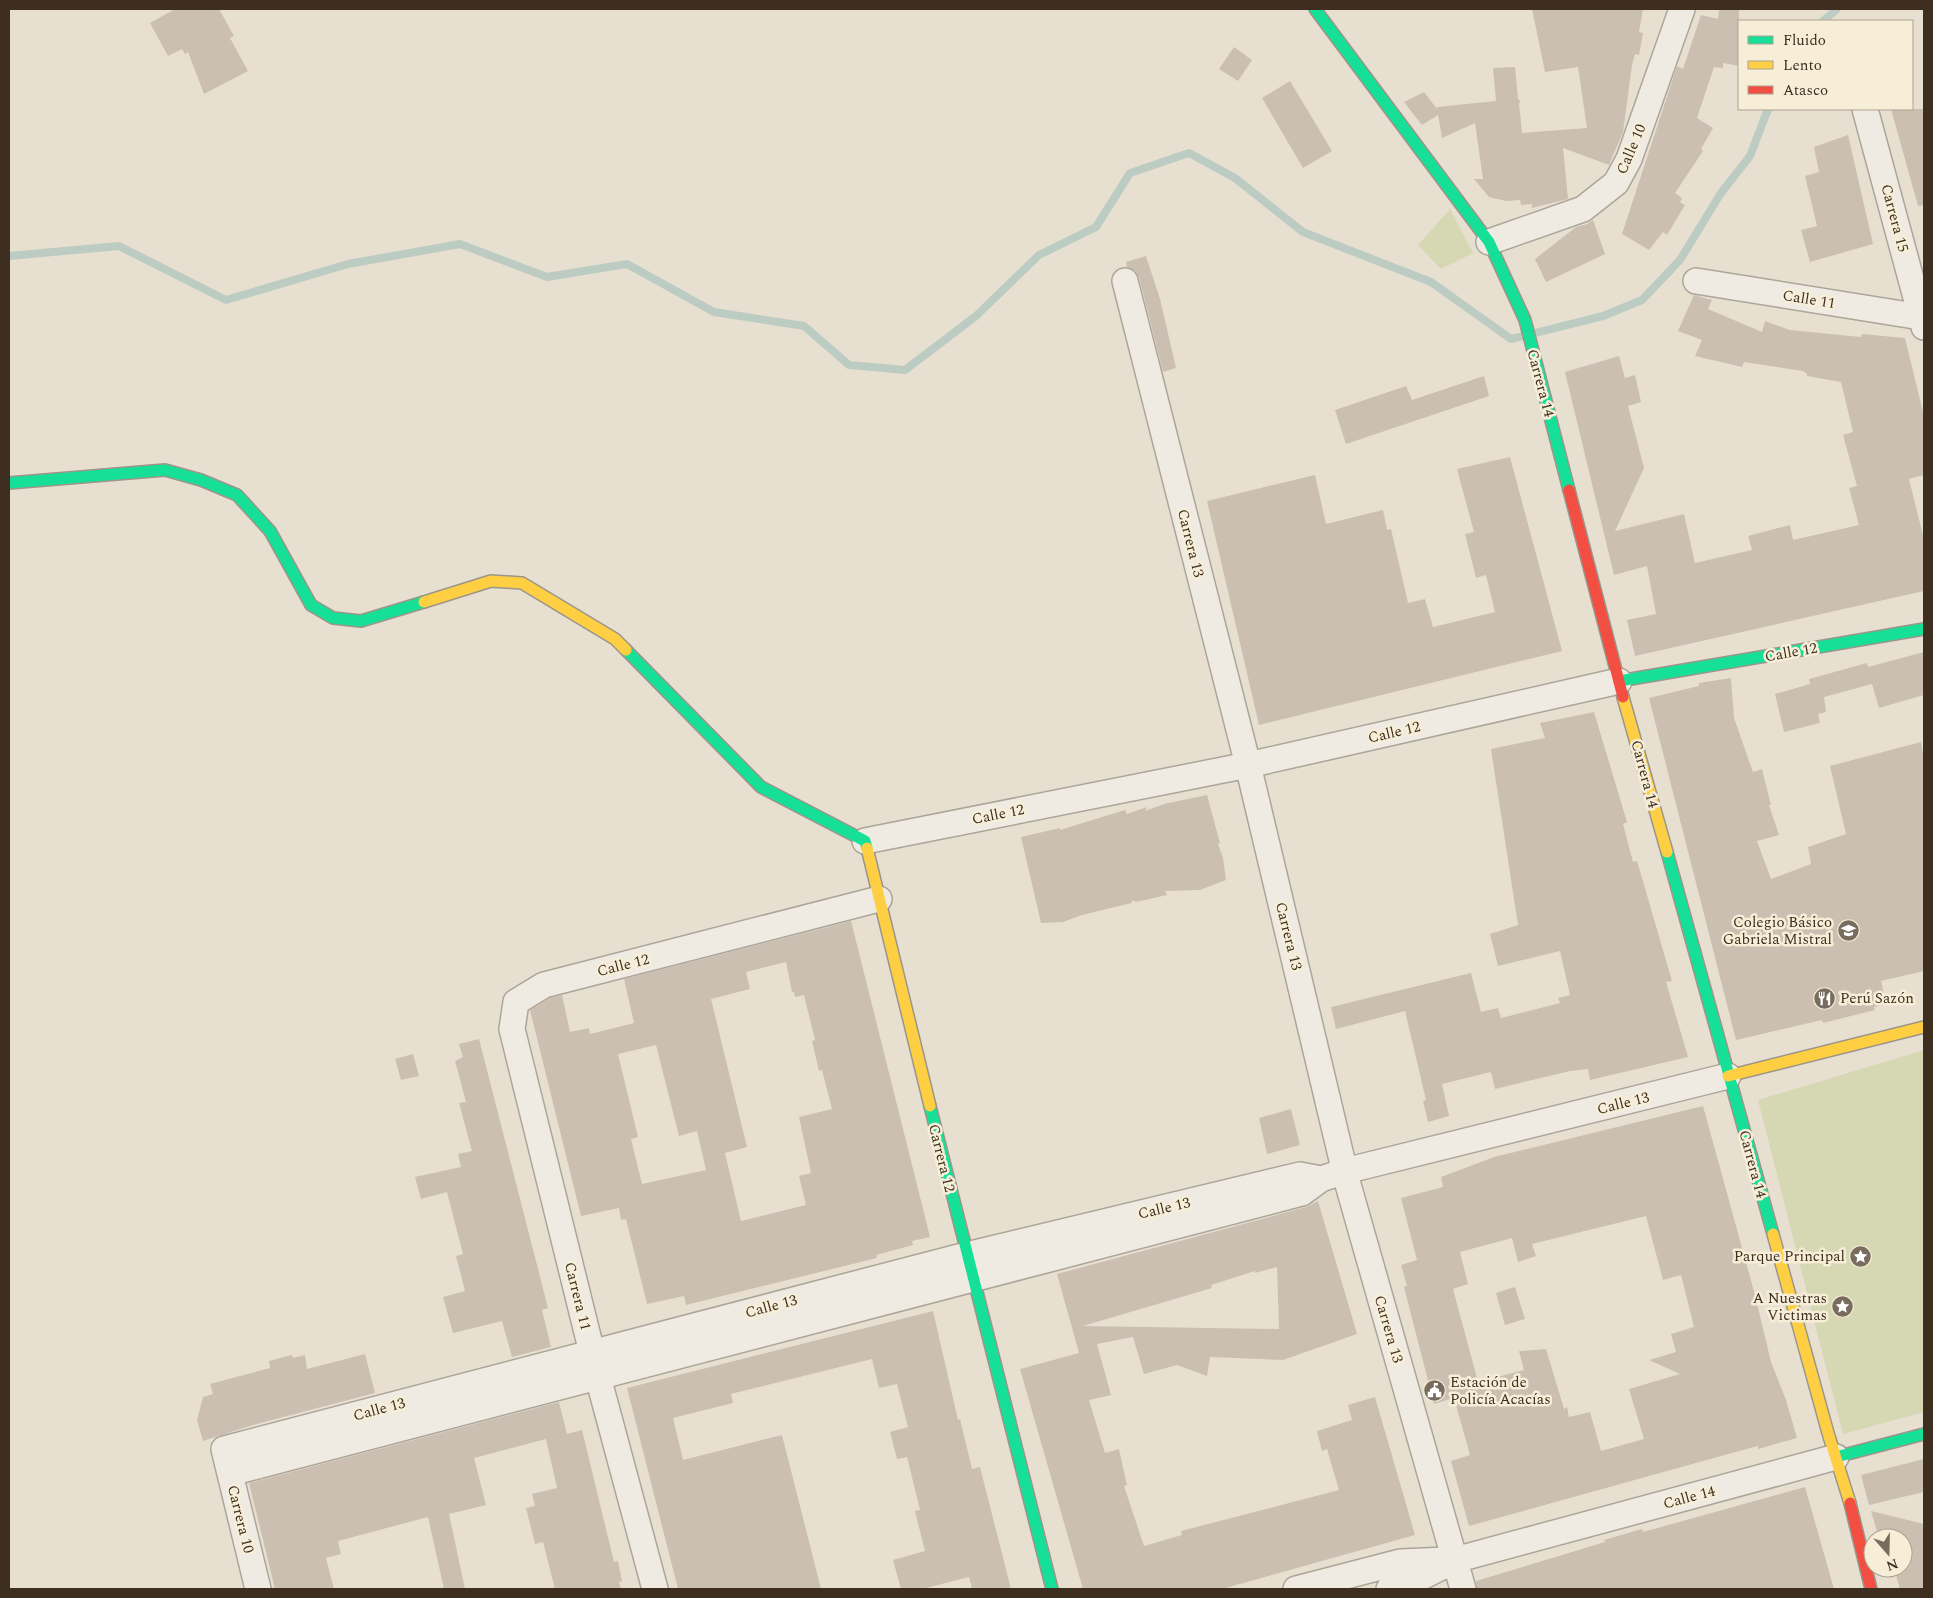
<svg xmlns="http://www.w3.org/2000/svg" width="1933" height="1598" font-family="Spectral,serif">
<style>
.green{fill:#d6d7b3}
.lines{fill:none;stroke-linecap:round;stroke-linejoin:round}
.stream{stroke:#bcccc2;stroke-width:8}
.building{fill:#cbbfb2;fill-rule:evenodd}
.street-casing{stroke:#ada599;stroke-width:28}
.fast-casing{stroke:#9c958a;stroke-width:14}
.slow-casing{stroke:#9c958a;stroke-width:14}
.jam-casing{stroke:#9c958a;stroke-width:14}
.street{stroke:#efebe3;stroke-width:25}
.fast{stroke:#16e098;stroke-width:11}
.slow{stroke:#ffcf43;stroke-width:11}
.jam{stroke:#f24e42;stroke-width:11}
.labels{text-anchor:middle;stroke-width:5;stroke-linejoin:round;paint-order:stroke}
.street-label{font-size:15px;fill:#3d2e20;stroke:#f7eed8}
.poi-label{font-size:15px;fill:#3d2e20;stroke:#f7eed8;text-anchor:end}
</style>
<rect width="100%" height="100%" fill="#e7e0d1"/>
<path class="green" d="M1450,209L1473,253L1441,269L1418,245Z
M1924,1050V1412L1843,1434L1758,1100Z"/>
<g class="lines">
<path class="stream" d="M1823,21L1837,9
M9,256L119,246L226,300L348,264L460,244L547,277L627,264L714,312L804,326L849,365L905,370L976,316L1039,255L1096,227L1130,173L1189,153L1235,178L1303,232L1431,282L1511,339L1603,316L1642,300L1680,260L1721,193L1750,156L1768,109"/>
</g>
<path class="building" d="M175,9H219L234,36L230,38L248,71L204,94L188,52L185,54L182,49L168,56L150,23Z
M1532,9H1643L1639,32L1643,33L1639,55L1635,54L1632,65L1623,132L1609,165L1563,148L1568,199L1532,208V204L1521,205L1520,200L1506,201L1489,197L1474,179H1483L1475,123L1442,138L1438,115L1422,125L1404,102L1424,92L1437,109V107L1496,101L1493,68L1515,67L1518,99L1521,102L1519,103L1522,133L1587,128L1578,67L1545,72Z
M1719,9H1739V66L1723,63V68L1714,67L1697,118L1713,128L1701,149L1703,151L1675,193L1682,198L1680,202L1685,205L1667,235L1663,232L1649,250L1622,234L1677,66L1683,69L1701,15L1718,19Z
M1234,47L1252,60L1238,81L1219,69Z
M1290,81L1332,151L1303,168L1262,98Z
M1891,109H1924V205L1918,206Z
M1848,135L1873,244L1810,262L1801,230L1817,226L1805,176L1819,172L1814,147Z
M1593,220L1605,254L1546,282L1535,259L1576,227L1587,224Z
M1146,256L1160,299L1176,368L1163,372L1139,277L1135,271L1127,267L1126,262Z
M1694,295L1712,300L1708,309L1762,332L1765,321L1790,330L1861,337L1862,334L1905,338L1924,416V475L1909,479L1924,539V591L1635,656L1627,620L1656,614L1647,566L1614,575L1565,372L1619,356L1625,378L1635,375L1641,402L1628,406L1644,468L1615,531L1684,514L1695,563L1752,550L1748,536L1790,525L1793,540L1859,525L1849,488L1857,486L1843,435L1853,432L1841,382L1807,376V374L1803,371L1744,362L1742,367L1695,356L1702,340L1678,331Z
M1484,376L1489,396L1346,444L1335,410L1406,386L1412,400Z
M1510,457L1562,651L1259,725L1207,501L1315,475L1326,524L1383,510L1387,530L1391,529L1408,603L1425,599L1433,627L1495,612L1486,575L1476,578L1465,534L1474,532L1457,469Z
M1924,652V695L1879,708L1872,684L1824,697L1826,712L1818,714L1820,723L1784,732L1775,694L1810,684L1809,679L1867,663L1868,667Z
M1731,678L1734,718L1753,772L1762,769L1771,805H1769L1779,835L1757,841L1771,879L1811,864L1808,847L1846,834L1830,766L1921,742L1924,758V971L1881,981L1886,1004L1874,1007L1875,1010L1823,1023L1822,1020L1736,1040L1649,698L1699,686V683Z
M1594,712L1627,822L1623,824L1633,862L1637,861L1640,871L1672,981L1666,982L1688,1057L1590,1080L1588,1069L1570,1071L1495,1089L1491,1072L1442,1084L1449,1116L1428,1122L1423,1101L1426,1100L1405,1011L1336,1029L1331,1007L1471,973L1481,1012L1498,1008L1501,1018L1560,1003L1558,998L1570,995L1560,951L1498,966L1490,934L1518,925L1491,749L1545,738L1540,723Z
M1207,795L1220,843L1218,844L1223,858L1226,880L1200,890L1165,891L1167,895L1136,902L1132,900V903L1082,915L1063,922L1041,923L1021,837L1060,828V830L1125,810L1127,814L1147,807L1145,811L1164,804Z
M851,921L930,1237L912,1241L913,1245L876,1255L877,1258L686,1305L684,1296L647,1304L626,1219L621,1220L619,1208L581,1216L530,1010L550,998L562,995L570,1032L589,1028L590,1034L634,1023L624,979ZM786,962L792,992H794L795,997L804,995L815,1040L812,1041L819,1071L822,1070L832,1109L799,1117L811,1173L799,1176L806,1205L741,1221L725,1153L747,1147L711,999L750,989L746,972ZM656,1045L679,1136L697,1131L706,1170L642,1184L631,1139L638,1137L618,1054Z
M479,1039L548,1308L542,1310L551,1347L512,1357L502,1321L453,1333L443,1297L465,1291L456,1256L463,1254L447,1192L421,1199L415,1177L461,1167L458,1154L472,1151L459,1103L466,1102L455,1061L463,1057L459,1044Z
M413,1054L419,1076L401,1080L395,1059Z
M1703,1106L1755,1295L1771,1362L1786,1400L1797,1438L1758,1449V1446L1732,1453L1469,1526L1451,1461L1470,1455L1454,1398L1434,1404L1404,1287L1407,1286L1401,1265L1417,1260L1401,1198L1443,1187L1441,1177L1494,1157ZM1646,1216L1663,1280L1681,1275L1694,1327L1671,1334L1676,1352L1649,1360L1680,1374L1629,1389L1644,1439L1601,1451L1590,1412L1569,1417L1567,1407L1564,1409L1546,1349L1519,1351L1524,1370L1478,1382L1453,1289L1468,1284L1460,1252L1512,1238L1518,1262L1536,1256L1532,1244Z
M1291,1109L1300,1145L1267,1154L1259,1118Z
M1318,1201L1357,1334L1283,1360L1210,1357L1207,1376L1177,1365L1144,1374L1133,1337L1097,1344L1111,1395L1089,1400L1105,1453L1119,1449L1127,1485L1124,1486L1144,1546L1182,1535L1181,1531L1339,1490L1327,1449L1322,1451L1317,1431L1352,1420L1348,1405L1375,1397L1415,1535L1222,1589H1083L1020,1369L1079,1353L1057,1274L1306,1207ZM1277,1267L1279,1329L1083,1326L1212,1288L1211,1285L1255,1271V1273Z
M1515,1287L1525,1319L1505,1325L1496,1293Z
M933,1311L958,1420L960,1419L972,1469L980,1467L1011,1589H972L969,1577L922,1589H901L893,1560L925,1551L915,1511L920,1510L907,1457L897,1459L890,1432L908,1427L897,1384L879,1388L872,1359L731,1394L733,1403L673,1418L683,1460L782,1435L821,1589H678L627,1388Z
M365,1354L375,1393L253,1425L203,1441L197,1420L203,1397L213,1394L210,1384L270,1368L269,1361L292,1355L293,1358L305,1355L307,1369Z
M559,1402L567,1434L582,1430L614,1562L618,1561L622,1581L619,1582L621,1589H555L543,1542L535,1544L526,1508L535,1506L532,1494L557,1488L546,1439L474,1458L486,1505L449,1514L465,1589H444L428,1517L338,1541L341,1554L326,1558L334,1589H275L249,1483Z
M1924,1459V1492L1869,1505L1861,1475Z
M1805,1487L1834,1589H1477L1476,1581L1605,1542L1604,1540L1642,1529L1643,1532Z
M1871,1511L1924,1524V1589H1900L1894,1568H1903V1538H1879Z"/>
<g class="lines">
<defs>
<path id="street" d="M1865,109L1924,327
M1489,242L1583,209L1616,183L1629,159L1682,9
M1125,281L1248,765L1347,1181L1463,1589
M1696,281L1921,317
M865,841L1248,765L1619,681
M230,1473L1302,1193L1321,1179L1345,1171L1728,1076
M258,1589L224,1449L966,1255L1300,1175L1321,1179
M655,1589L598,1377L512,1029L516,1002L544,985L879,899
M1296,1589L1400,1562L1447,1560
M1389,1589L1406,1585L1455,1560L1836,1457"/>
<path id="fast" d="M1315,9L1489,242L1525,320L1569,490
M9,483L165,470L201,480L237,495L270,531L311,605L333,618L361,621L424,602
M626,650L761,787L865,841L867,848
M1619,681L1924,629
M1667,852L1773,1234
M930,1106L1052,1589
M1836,1457L1924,1434"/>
<path id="slow" d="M424,602L491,581L522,583L615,639L626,650
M1623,697L1667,852
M867,848L930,1106
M1728,1076L1924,1027
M1773,1234L1828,1433L1850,1503"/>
<path id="jam" d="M1569,490L1623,697
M1850,1503L1871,1589"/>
</defs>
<use href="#street" class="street-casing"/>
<use href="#fast" class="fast-casing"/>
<use href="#slow" class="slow-casing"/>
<use href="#jam" class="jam-casing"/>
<use href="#street" class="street"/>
<use href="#fast" class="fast"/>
<use href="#slow" class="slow"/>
<use href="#jam" class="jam"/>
</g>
<defs>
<symbol id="school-disc" viewBox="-11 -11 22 22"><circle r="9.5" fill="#786c5e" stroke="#f7eed8"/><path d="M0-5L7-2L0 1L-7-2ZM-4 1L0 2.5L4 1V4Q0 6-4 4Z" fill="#fff"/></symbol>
<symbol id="restaurant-disc" viewBox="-11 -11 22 22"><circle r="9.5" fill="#786c5e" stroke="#f7eed8"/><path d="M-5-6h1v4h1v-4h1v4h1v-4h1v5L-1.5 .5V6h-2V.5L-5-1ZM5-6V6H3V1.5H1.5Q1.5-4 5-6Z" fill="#fff"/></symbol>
<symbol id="sight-disc" viewBox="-11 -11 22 22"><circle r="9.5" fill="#786c5e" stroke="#f7eed8"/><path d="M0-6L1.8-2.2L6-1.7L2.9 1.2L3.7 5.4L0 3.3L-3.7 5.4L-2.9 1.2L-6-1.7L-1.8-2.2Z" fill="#fff"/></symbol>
<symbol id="civic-disc" viewBox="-11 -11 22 22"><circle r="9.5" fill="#786c5e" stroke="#f7eed8"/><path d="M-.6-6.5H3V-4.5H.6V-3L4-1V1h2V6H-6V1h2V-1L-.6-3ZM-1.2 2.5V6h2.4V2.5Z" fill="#fff"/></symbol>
</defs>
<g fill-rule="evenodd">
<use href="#school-disc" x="1836" y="918" width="25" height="25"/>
<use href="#restaurant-disc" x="1812" y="986" width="25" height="25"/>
<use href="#sight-disc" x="1848" y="1244" width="25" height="25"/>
<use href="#sight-disc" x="1830" y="1294" width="25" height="25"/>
<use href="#civic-disc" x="1422" y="1378" width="25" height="25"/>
</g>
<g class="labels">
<g class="street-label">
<text transform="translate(1631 149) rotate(-67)" y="5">Calle 10</text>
<text transform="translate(1895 218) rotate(75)" y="5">Carrera 15</text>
<text transform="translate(1809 299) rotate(9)" y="5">Calle 11</text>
<text transform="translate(1541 383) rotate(75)" y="5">Carrera 14</text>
<text transform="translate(1191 543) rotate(76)" y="5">Carrera 13</text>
<text transform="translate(1791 652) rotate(-10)" y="5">Calle 12</text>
<text transform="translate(1394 732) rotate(-13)" y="5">Calle 12</text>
<text transform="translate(1645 774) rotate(75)" y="5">Carrera 14</text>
<text transform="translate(998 814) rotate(-11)" y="5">Calle 12</text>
<text transform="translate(1289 936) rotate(76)" y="5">Carrera 13</text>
<text transform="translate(623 965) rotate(-14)" y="5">Calle 12</text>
<text transform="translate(1623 1103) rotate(-14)" y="5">Calle 13</text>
<text transform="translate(942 1158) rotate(76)" y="5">Carrera 12</text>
<text transform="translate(1753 1164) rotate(75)" y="5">Carrera 14</text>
<text transform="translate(1164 1208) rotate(-13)" y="5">Calle 13</text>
<text transform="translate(578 1296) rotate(76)" y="5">Carrera 11</text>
<text transform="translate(771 1306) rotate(-15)" y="5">Calle 13</text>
<text transform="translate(1389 1329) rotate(74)" y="5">Carrera 13</text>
<text transform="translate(379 1409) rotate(-15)" y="5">Calle 13</text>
<text transform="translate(1689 1497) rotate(-15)" y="5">Calle 14</text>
<text transform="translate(241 1519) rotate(76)" y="5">Carrera 10</text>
</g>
<g class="poi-label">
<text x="1832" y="927">Colegio Básico<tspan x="1832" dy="17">Gabriela Mistral</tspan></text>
<text x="1840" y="1003" text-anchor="start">Perú Sazón</text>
<text x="1845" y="1261">Parque Principal</text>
<text x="1827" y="1303">A Nuestras<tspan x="1827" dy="17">Victimas</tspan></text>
<text x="1450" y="1387" text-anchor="start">Estación de<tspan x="1450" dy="17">Policía Acacías</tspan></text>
</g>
</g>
<rect width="1933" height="1598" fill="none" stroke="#3d2e20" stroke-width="20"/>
<rect x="1738" y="20" width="175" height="90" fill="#f7eed8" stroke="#ada18e"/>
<rect x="1748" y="36" width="25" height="8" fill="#16e098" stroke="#ada18e"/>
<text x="1783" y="45" font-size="15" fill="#3d2e20">Fluido</text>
<rect x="1748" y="61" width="25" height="8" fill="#ffcf43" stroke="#ada18e"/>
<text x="1783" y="70" font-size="15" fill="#3d2e20">Lento</text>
<rect x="1748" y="86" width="25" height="8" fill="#f24e42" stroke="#ada18e"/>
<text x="1783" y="95" font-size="15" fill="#3d2e20">Atasco</text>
<g transform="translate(1888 1553) rotate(160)"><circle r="24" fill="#f7eed8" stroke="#ada18e"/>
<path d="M0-4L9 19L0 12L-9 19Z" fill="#786c5e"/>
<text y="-8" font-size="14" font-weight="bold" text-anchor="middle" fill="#3d2e20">N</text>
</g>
</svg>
